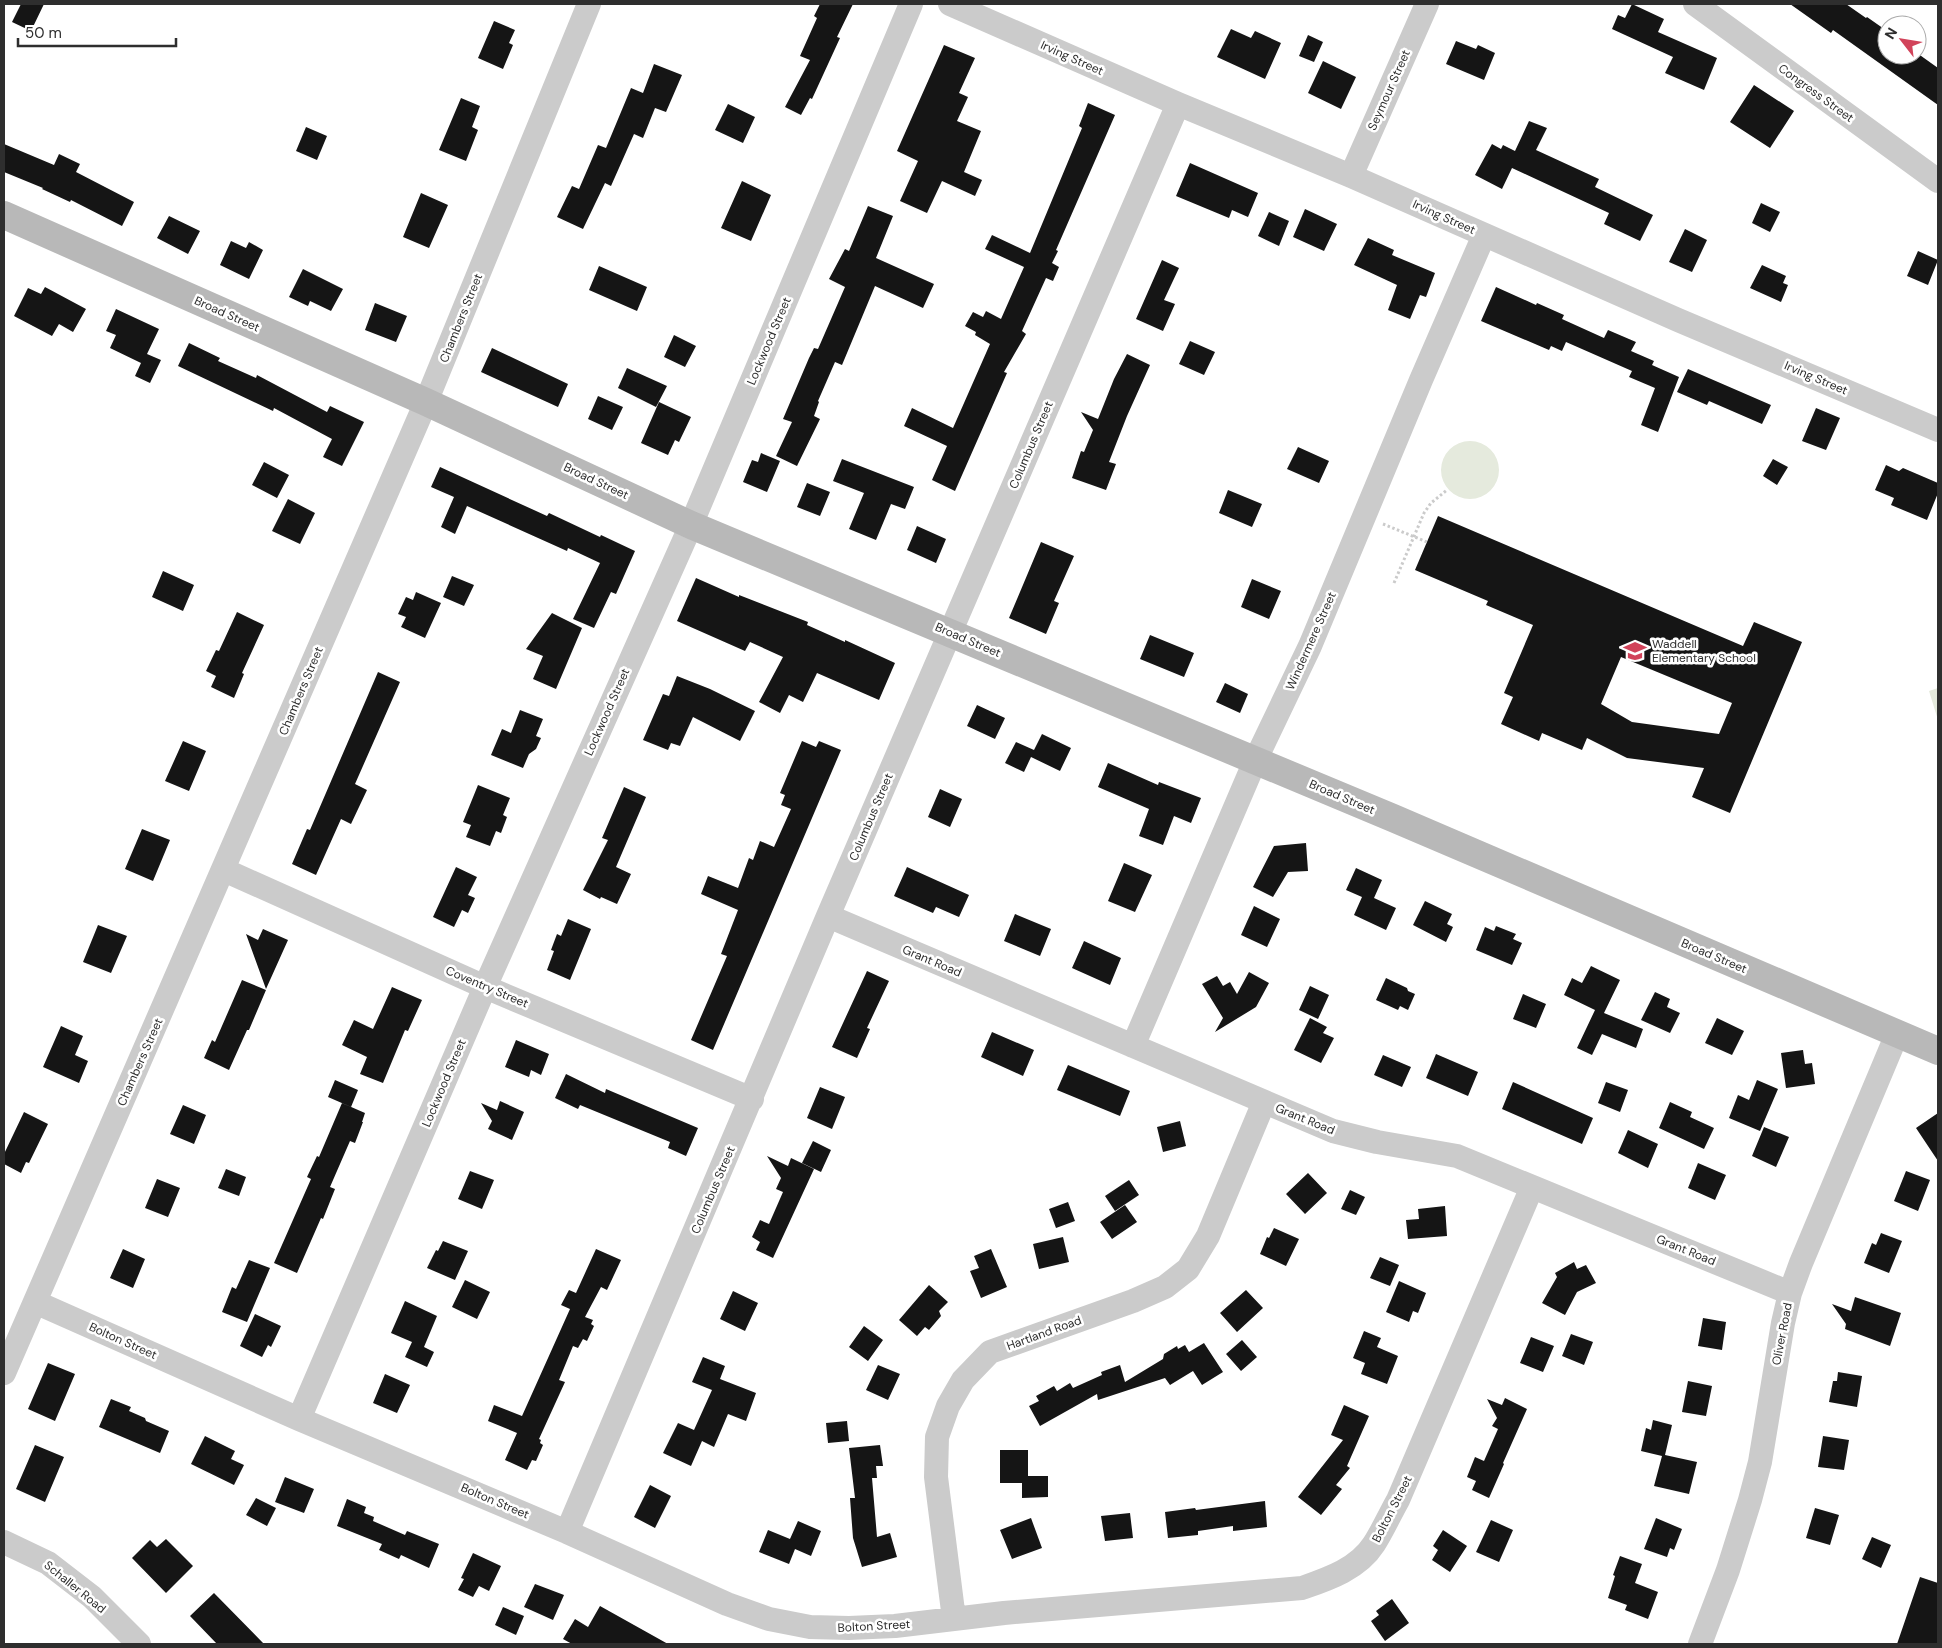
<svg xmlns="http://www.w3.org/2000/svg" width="1942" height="1648" font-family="'DM Sans',sans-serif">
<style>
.green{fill:#e5eadd}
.building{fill:#151515;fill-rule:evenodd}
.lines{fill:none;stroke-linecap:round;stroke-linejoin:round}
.path{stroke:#cbcbcb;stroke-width:3;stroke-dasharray:2.5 2.5;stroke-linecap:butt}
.street{stroke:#cbcbcb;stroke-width:24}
.secondary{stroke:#b8b8b8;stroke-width:28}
.labels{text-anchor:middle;stroke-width:5;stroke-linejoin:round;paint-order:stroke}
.street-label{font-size:12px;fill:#2e2e2e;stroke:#fff}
.poi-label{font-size:12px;fill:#2e2e2e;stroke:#fff;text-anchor:start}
</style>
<rect width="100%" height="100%" fill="#fff"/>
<path class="green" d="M1441 470a29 29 0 1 1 58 0a29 29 0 1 1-58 0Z
M1938,688V720L1929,691Z"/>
<path class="building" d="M21,4H44L31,31L12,22Z
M820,4H853L837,37L840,38L812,99L810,98L801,115L785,107L810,60L800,56L817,18L814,16Z
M1632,4L1664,19L1658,32L1717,58L1704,90L1665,73L1673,57L1612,29L1618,15L1625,18Z
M1790,4H1846L1866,18L1867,17L1887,31V55H1917V53L1938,68V105L1833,30L1831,33Z
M494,21L515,30L509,43L513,45L503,69L478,58Z
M1231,29L1251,38L1255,31L1281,43L1265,79L1217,57Z
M1308,35L1323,42L1314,62L1299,56Z
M1456,41L1476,49L1478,45L1495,53L1484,80L1446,64Z
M944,45L975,58L959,93L968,97L957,121L981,131L964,172L982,180L975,196L942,181L927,213L900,201L918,161L897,151Z
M1323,61L1356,77L1341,109L1308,93Z
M654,64L682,75L666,112L655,108L643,138L634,134L611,186L605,183L583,229L557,217L572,186L579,189L598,145L606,148L631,88L643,93Z
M1754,85L1794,111L1770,148L1730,122Z
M461,98L480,106L472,127L478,130L466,161L439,150Z
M1088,103L1115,115L1056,250L1058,251L1052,263L1059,267L1053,281L1046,278L1022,331L1026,334L1004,372L1007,373L955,491L932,480L947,446L904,426L912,408L953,428L990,344L975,335L976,332L965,326L973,312L983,317L986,311L1001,319L1024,267L985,249L992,235L1030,253L1082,128L1079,126Z
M728,104L755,117L743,143L715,130Z
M1529,121L1547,128L1536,150L1599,179L1595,187L1653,215L1640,241L1604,224L1609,213L1512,168L1502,189L1475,175L1492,144L1501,149L1503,145L1515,151Z
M306,127L327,136L317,160L296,151Z
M4,144L54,165L59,154L80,164L76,172L134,202L122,226L71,200L70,202L42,189L43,188L4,172Z
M1190,163L1258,193L1248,217L1232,210L1229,218L1176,196Z
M742,181L771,195L751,241L721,228Z
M421,193L448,205L429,248L403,237Z
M1761,203L1780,212L1770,232L1752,223Z
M868,206L893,216L876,258L934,284L923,308L875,286L842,365L835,362L818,401L819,402L814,416L820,419L797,466L776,456L792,422L783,419L809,358L814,348L818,349L845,287L829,279L845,249L849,251Z
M1305,209L1337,224L1324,251L1293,237Z
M1269,212L1289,221L1279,246L1258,236Z
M169,216L200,231L188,254L157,238Z
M1685,229L1707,240L1692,272L1669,262Z
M1368,238L1394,250L1392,255L1435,273L1426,297L1420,295L1410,319L1388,310L1397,285L1354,265Z
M231,241L246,248L249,242L263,250L249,279L220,265Z
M1918,251L1938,260L1928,285L1907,276Z
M1162,260L1179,268L1164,300L1175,304L1163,331L1136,319Z
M1762,265L1786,276L1783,283L1788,285L1781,302L1750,288Z
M599,266L647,287L637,311L589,290Z
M303,269L343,289L331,311L310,301L308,306L289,297Z
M45,287L86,309L73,332L59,324L52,336L14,316L28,288L41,294Z
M1496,287L1536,305L1537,303L1564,315L1562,319L1604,338L1608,330L1636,342L1631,351L1654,361L1652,365L1679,377L1658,432L1641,425L1655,388L1629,377L1632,371L1566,342L1562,351L1551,346L1549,350L1481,321Z
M375,303L407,316L396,342L365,330Z
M116,309L159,329L147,354L161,360L150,383L135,376L141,363L110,348L116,335L106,331Z
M674,335L696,346L685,367L664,357Z
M1190,341L1215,352L1204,375L1179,364Z
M189,343L220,358L218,361L256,378L257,375L327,412L330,406L364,422L342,466L323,457L332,439L274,408L273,411L178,366Z
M492,348L568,384L558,407L481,372Z
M1127,354L1150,365L1127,416L1109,462L1116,464L1106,490L1072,478L1081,451L1084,452L1093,430L1081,412L1098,419L1114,379Z
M627,368L667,386L656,407L618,388Z
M1688,369L1771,405L1762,424L1709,401L1707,405L1677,392Z
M598,396L623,407L612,430L588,419Z
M659,402L691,417L679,442L675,440L668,455L641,443Z
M1816,408L1840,418L1826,450L1802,441Z
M1298,447L1329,461L1319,483L1287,469Z
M761,453L780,461L767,492L743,482L752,460L758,462Z
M842,459L914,487L905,509L891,504L876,540L849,529L864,493L833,481Z
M1773,459L1788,467L1777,485L1763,476Z
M264,462L289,475L277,498L252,485Z
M1886,465L1899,471L1903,468L1938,483V493L1927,520L1891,505L1894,498L1875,490Z
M440,467L547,516L549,513L600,537L601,535L635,551L616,594L611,592L594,628L573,619L600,563L568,548L567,551L467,506L455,534L441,527L454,497L431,487Z
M807,483L830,492L820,516L797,507Z
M1228,490L1262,504L1252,527L1219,513Z
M288,499L315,513L300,544L272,531Z
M1438,516L1743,646L1754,622L1802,642L1730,813L1692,797L1704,768L1627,758L1587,738L1582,750L1542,733L1539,741L1501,724L1513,697L1504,693L1533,625L1486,605L1488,601L1415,570ZM1621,657L1732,703L1719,734L1632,722L1601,704Z
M917,526L946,539L936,563L907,550Z
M1041,542L1074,556L1054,601L1059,603L1046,634L1009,618Z
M163,571L194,585L183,611L152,597Z
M452,576L474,585L464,606L443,597Z
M696,578L739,597V595L808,622L807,625L845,642V640L895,663L879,700L817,673L803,702L789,695L780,713L759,702L783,657L750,642L745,651L677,621Z
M1252,579L1281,591L1269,619L1241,607Z
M416,592L441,603L425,638L401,627L406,617L398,614L406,597L413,600Z
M237,612L264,625L242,673L244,674L234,698L211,687L216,676L206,671L216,650L219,651Z
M552,613L582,628L556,689L533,679L543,656L526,649Z
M1150,635L1194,653L1184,677L1140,659Z
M378,672L400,682L355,784L367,790L351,824L341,819L316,875L292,864L307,829L310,830Z
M677,676L710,689L755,711L740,741L693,717L680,746L671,743L668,750L643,740L663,694L669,696Z
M1225,683L1248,694L1240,713L1216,702Z
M977,705L1005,718L995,739L967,726Z
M520,710L543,719L536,736L541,738L536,749L529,754L523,768L491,755L502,729L511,733Z
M1042,734L1071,748L1060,771L1031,757L1024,772L1005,763L1016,742L1034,750Z
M183,741L206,751L189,791L165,781Z
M802,741L816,747L819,741L841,750L713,1050L691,1040L727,956L721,954L738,910L701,894L708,876L738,888L749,858L753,860L760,841L774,847L791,809L781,805L785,795L780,793Z
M1108,763L1158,785L1159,782L1201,798L1191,823L1174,816L1163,845L1139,836L1149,809L1098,787Z
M478,785L510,798L503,815L507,817L501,833L496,831L490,846L466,837L471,825L463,822Z
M624,787L646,797L616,867L631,874L617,904L601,897L600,899L583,890L608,840L602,838Z
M940,789L962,799L950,827L928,817Z
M142,829L170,840L153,881L125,869Z
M1306,843L1308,871L1288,872L1273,897L1253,887L1274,846Z
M1124,863L1152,875L1135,912L1108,901Z
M456,867L477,877L468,895L475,898L468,913L462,910L454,927L433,917Z
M907,867L969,895L959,917L936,907L933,913L894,896Z
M1356,868L1382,880L1374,898L1396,908L1386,930L1354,915L1362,897L1346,890Z
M1425,901L1452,914L1447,924L1453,927L1446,942L1413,925Z
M1254,906L1280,919L1267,947L1241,935Z
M1015,914L1051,929L1040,956L1004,941Z
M568,919L591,929L570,980L547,970L554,951L551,950L557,934L561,936Z
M98,925L127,936L111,973L83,962Z
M1496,926L1516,934L1513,939L1522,943L1512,965L1476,950L1485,927L1494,931Z
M263,929L288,940L266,989L246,934L258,940Z
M1084,941L1121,958L1110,985L1072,968Z
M1591,966L1620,980L1604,1013L1643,1029L1636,1048L1602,1034L1592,1055L1577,1048L1595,1010L1564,995L1572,978L1582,983Z
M867,971L889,981L867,1028L870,1029L857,1058L832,1047Z
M1249,972L1269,983L1256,1007L1215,1032L1223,1018L1202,984L1217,976L1223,986L1230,982L1237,994Z
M1386,978L1407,988L1408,991L1415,994L1408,1010L1400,1006L1398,1010L1376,1000Z
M242,980L266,990L249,1030H247L229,1070L204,1058L212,1040L215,1042Z
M1310,986L1329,995L1318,1019L1299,1010Z
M392,987L422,1000L408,1031L405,1030L383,1083L360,1074L367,1057L342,1045L354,1020L373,1029Z
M1655,992L1670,999L1667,1007L1680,1013L1670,1033L1641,1020Z
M1523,994L1546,1004L1536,1028L1513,1019Z
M1310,1018L1327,1027L1323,1033L1334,1038L1321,1063L1294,1050Z
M1717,1018L1744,1031L1732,1055L1705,1043Z
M61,1026L83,1036L75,1055L88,1061L79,1083L43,1067Z
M992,1032L1034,1050L1023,1076L981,1057Z
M516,1040L549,1054L541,1075L531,1070L529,1077L505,1067Z
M1803,1050L1805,1064L1812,1063L1815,1084L1786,1088L1781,1053Z
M1436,1054L1478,1072L1468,1096L1426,1078Z
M1383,1055L1411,1067L1402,1087L1374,1075Z
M1068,1065L1130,1091L1120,1116L1057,1090Z
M566,1074L605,1093L606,1089L698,1128L686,1156L668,1148L670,1142L580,1105L578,1109L555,1098Z
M335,1080L358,1090L351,1107L328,1097Z
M1757,1080L1778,1089L1760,1131L1729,1118L1738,1095L1749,1100Z
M1513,1082L1593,1118L1582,1144L1502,1109Z
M1606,1082L1628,1090L1620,1112L1598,1103Z
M820,1087L845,1097L832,1129L807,1118Z
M500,1101L524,1112L512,1140L488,1129L492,1121L481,1103L497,1110Z
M1670,1102L1692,1112L1690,1117L1714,1128L1704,1149L1659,1128Z
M342,1103L365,1113L362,1122H363L355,1143L350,1141L330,1187L335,1189L323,1219L321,1218L297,1273L274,1263L311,1179L307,1177L317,1156L319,1157Z
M183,1105L206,1115L194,1144L170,1134Z
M24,1112L48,1124L29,1163L26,1162L21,1173L4,1164V1154Z
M1938,1113V1161L1916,1128Z
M1180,1121L1186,1146L1163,1152L1157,1127Z
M1764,1127L1789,1137L1776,1167L1752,1156Z
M1628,1130L1658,1144L1648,1168L1618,1153Z
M813,1141L831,1150L821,1172L802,1163Z
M767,1156L788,1166L791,1158L814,1169L773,1258L756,1250L760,1242L752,1237L760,1220L769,1224L783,1192L776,1189L781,1178Z
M1698,1163L1726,1175L1715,1200L1688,1188Z
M226,1169L246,1177L239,1196L218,1188Z
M470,1171L494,1180L482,1209L458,1199Z
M1906,1171L1930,1180L1918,1211L1894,1201Z
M1308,1173L1327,1193L1305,1214L1286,1194Z
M157,1179L180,1188L168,1217L145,1208Z
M1129,1180L1139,1195L1115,1211L1105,1196Z
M1350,1190L1365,1197L1356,1215L1341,1209Z
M1068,1202L1075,1221L1056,1228L1049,1209Z
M1125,1205L1137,1222L1112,1239L1100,1222Z
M1445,1206L1447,1236L1408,1239L1406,1220L1419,1219L1418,1209Z
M1274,1228L1299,1239L1286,1266L1260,1254L1267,1237L1269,1238Z
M1881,1233L1902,1241L1889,1273L1864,1263L1872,1243L1876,1245Z
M1063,1237L1069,1262L1039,1269L1033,1244Z
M443,1241L468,1251L455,1280L427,1268L436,1250L438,1251Z
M123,1249L145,1259L133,1288L110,1278Z
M596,1249L621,1260L607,1290L601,1287L585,1317L593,1320L591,1324L594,1326L587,1341L583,1339L578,1348L573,1346L559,1380L565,1382L539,1439L541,1440L540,1443L543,1445L536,1461L532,1460L527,1470L505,1460L517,1433L488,1421L494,1405L522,1416L570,1309L561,1305L569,1290L576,1293Z
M991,1249L1007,1287L981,1298L970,1271L979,1268L974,1256Z
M1380,1257L1399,1265L1390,1286L1370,1278Z
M249,1260L270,1268L247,1322L222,1312L232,1287L236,1289Z
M1574,1262L1577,1269L1586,1265L1596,1283L1577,1292L1565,1315L1542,1303L1557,1277L1555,1273Z
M465,1280L490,1292L477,1319L452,1307Z
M1399,1281L1426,1293L1418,1313L1413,1311L1409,1322L1386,1312Z
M929,1285L948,1302L939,1311L941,1316L929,1330L925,1327L917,1336L899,1320Z
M1246,1290L1263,1308L1237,1332L1220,1313Z
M733,1291L758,1303L745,1331L720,1319Z
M1855,1297L1901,1313L1890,1346L1845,1329L1846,1324L1832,1304L1851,1311Z
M405,1301L437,1316L424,1347L434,1352L427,1367L405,1357L412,1342L391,1333Z
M255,1314L281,1326L271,1347L268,1345L262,1357L240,1346Z
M1703,1318L1726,1322L1722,1350L1698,1346Z
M864,1326L883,1340L868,1361L849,1347Z
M1364,1331L1381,1338L1377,1347L1398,1356L1387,1384L1361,1374L1365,1363L1353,1358Z
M1571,1334L1593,1342L1584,1365L1562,1356Z
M1531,1337L1554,1346L1543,1372L1520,1363Z
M1242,1340L1257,1357L1241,1371L1226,1354Z
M1204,1343L1223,1372L1202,1385L1193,1371L1170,1385L1165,1378L1098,1400L1097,1394L1040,1426L1029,1406L1039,1401L1036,1396L1054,1386L1057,1391L1070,1383L1073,1388L1102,1375L1101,1372L1120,1365L1125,1382L1163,1359L1164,1354L1177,1346L1178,1349L1185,1345L1189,1352Z
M703,1357L725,1366L720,1379L756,1393L746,1421L728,1414L714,1447L702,1441L691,1466L663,1453L678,1423L694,1430L712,1390L692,1382Z
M48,1363L75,1374L55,1421L28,1409Z
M878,1365L900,1374L888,1400L866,1390Z
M1838,1372L1862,1376L1857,1407L1829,1402L1833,1381H1837Z
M385,1374L410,1385L397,1413L373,1403Z
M1688,1381L1712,1386L1706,1416L1682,1412Z
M1505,1398L1527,1409L1503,1463L1504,1464L1489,1498L1472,1490L1476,1481L1467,1477L1475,1457L1484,1461L1498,1429L1492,1426L1497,1418L1487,1399L1502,1405Z
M111,1399L131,1407L129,1411L145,1418L146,1421L169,1431L160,1453L99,1427Z
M1344,1405L1369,1416L1347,1466L1350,1468L1336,1485L1342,1489L1321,1515L1298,1497L1343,1440L1331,1435Z
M1653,1420L1672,1425L1665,1455L1697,1462L1689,1494L1654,1486L1662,1456L1641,1451L1646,1428L1651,1430Z
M847,1421L849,1441L828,1443L826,1423Z
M205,1436L235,1451L231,1459L244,1465L234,1485L191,1464Z
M1823,1436L1849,1440L1844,1470L1818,1467Z
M35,1445L64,1457L45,1502L16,1489Z
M880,1445L883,1466H876L877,1478H872L877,1537L890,1533L897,1557L862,1567L853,1538L850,1498H855L849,1448Z
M1000,1450H1028V1476H1048V1497L1022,1498V1483H1000Z
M285,1477L314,1489L304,1513L275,1502Z
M650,1485L671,1496L655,1528L634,1517Z
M256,1498L276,1508L267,1526L246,1515Z
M347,1499L366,1507L364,1513L374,1517L373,1521L405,1535L407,1531L439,1544L429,1568L401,1555L399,1559L379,1550L382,1544L337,1526Z
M1265,1501L1267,1527L1233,1531V1526L1198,1531V1535L1168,1538L1165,1512L1195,1508L1196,1510Z
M1815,1508L1839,1515L1830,1545L1806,1538Z
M1130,1513L1133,1538L1105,1541L1101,1516Z
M1031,1518L1042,1548L1012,1559L1000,1530Z
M1656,1518L1682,1529L1674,1550L1670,1548L1667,1557L1644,1549Z
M1491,1520L1513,1530L1499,1562L1476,1552Z
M798,1521L821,1531L811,1556L795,1549L789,1564L759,1552L768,1530L790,1539Z
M1443,1530L1467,1546L1450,1572L1432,1560L1438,1550L1433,1546Z
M1872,1537L1891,1545L1881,1568L1862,1559Z
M166,1539L193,1566L166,1593L132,1558L150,1540L157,1547Z
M473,1553L501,1566L489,1591L479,1586L473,1597L458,1590L464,1579L461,1578Z
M1620,1556L1642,1564L1635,1583L1658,1592L1648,1619L1625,1610L1627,1605L1608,1598L1615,1576L1613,1575Z
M1920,1577L1938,1583V1644H1897Z
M535,1584L564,1595L553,1620L524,1607Z
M214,1593L264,1644H217L190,1616Z
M1392,1599L1409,1623L1385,1641L1371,1621L1379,1615L1376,1611Z
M600,1606L668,1644H572L563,1639L575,1619L588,1627Z
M503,1607L524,1616L516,1635L495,1625Z"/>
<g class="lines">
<path class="path" d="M1383,524L1427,542
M1394,583L1424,513L1431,503L1447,490"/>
<path class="street" d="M950,4L1178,104L1351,176L1678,320L1938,430
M1695,4L1938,181
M1351,176L1427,4
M224,870L485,987L752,1099
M828,916L1333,1131L1377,1142L1457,1156L1790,1293
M1133,1046L1255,761L1310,646L1421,380L1484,235
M35,1302L299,1419L567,1532L727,1604L769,1619L810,1627L849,1628L895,1626L1004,1613L1302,1588C1328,1579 1358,1569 1374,1544C1383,1530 1390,1514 1398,1500L1532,1187
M4,1373L426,402L589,4
M299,1419L485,987L691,525L911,4
M567,1532L828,916L1178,104
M4,1542L48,1563L92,1597L139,1644
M954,1619L936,1477L937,1437L948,1406L963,1380L990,1352L1133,1301L1165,1287L1188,1269L1208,1236L1264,1102
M1700,1644L1728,1570L1750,1500L1760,1462L1783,1323L1790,1293L1801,1263L1897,1034"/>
<path class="secondary" d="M4,215L426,402L691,525L1393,818L1938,1051"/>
</g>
<defs>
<symbol id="school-bare" viewBox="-9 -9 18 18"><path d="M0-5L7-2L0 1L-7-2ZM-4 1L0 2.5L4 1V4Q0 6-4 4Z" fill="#d1435a" stroke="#fff" stroke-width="2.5" paint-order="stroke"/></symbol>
</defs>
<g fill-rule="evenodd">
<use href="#school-bare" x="1619" y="635" width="32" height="32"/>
</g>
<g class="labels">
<g class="street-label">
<text transform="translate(1072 58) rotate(24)" y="4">Irving Street</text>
<text transform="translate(1389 90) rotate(-66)" y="4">Seymour Street</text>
<text transform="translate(1816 93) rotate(36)" y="4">Congress Street</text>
<text transform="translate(1444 217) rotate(24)" y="4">Irving Street</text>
<text transform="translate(227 314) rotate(24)" y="4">Broad Street</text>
<text transform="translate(461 318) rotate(-68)" y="4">Chambers Street</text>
<text transform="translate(769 341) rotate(-67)" y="4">Lockwood Street</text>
<text transform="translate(1816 378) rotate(23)" y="4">Irving Street</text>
<text transform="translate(1031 445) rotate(-67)" y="4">Columbus Street</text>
<text transform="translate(596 481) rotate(25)" y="4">Broad Street</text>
<text transform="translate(968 640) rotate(23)" y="4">Broad Street</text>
<text transform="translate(1311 641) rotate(-66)" y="4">Windermere Street</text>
<text transform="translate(301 691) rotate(-67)" y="4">Chambers Street</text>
<text transform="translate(607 712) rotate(-66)" y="4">Lockwood Street</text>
<text transform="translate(1342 797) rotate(23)" y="4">Broad Street</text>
<text transform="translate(871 817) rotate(-67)" y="4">Columbus Street</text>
<text transform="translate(1714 956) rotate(23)" y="4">Broad Street</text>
<text transform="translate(932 961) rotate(23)" y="4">Grant Road</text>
<text transform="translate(487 987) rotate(23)" y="4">Coventry Street</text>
<text transform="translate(140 1062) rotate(-66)" y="4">Chambers Street</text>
<text transform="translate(444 1083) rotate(-67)" y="4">Lockwood Street</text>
<text transform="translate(1305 1119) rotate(22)" y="4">Grant Road</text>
<text transform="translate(713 1190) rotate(-67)" y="4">Columbus Street</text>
<text transform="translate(1686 1250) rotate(22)" y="4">Grant Road</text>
<text transform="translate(1044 1333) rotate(-20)" y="4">Hartland Road</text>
<text transform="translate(1782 1334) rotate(-79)" y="4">Oliver Road</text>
<text transform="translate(123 1341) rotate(24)" y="4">Bolton Street</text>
<text transform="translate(495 1501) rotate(23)" y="4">Bolton Street</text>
<text transform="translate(1392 1509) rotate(-63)" y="4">Bolton Street</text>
<text transform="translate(75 1587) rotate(39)" y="4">Schaller Road</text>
<text transform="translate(874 1626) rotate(-3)" y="4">Bolton Street</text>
</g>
<g class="poi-label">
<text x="1652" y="648">Waddell<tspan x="1652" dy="14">Elementary School</tspan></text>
</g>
</g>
<rect width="1942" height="1648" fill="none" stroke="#2e2e2e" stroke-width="10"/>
<g transform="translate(1902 40) rotate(301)"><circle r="24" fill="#ffffff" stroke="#ababab"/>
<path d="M0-4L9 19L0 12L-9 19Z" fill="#d1435a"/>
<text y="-8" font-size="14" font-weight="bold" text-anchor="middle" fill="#2e2e2e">N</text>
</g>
<path d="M18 38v8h158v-8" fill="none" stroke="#2e2e2e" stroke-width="2.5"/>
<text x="25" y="38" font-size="15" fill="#2e2e2e" stroke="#ffffff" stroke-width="4" paint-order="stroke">50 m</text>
</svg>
